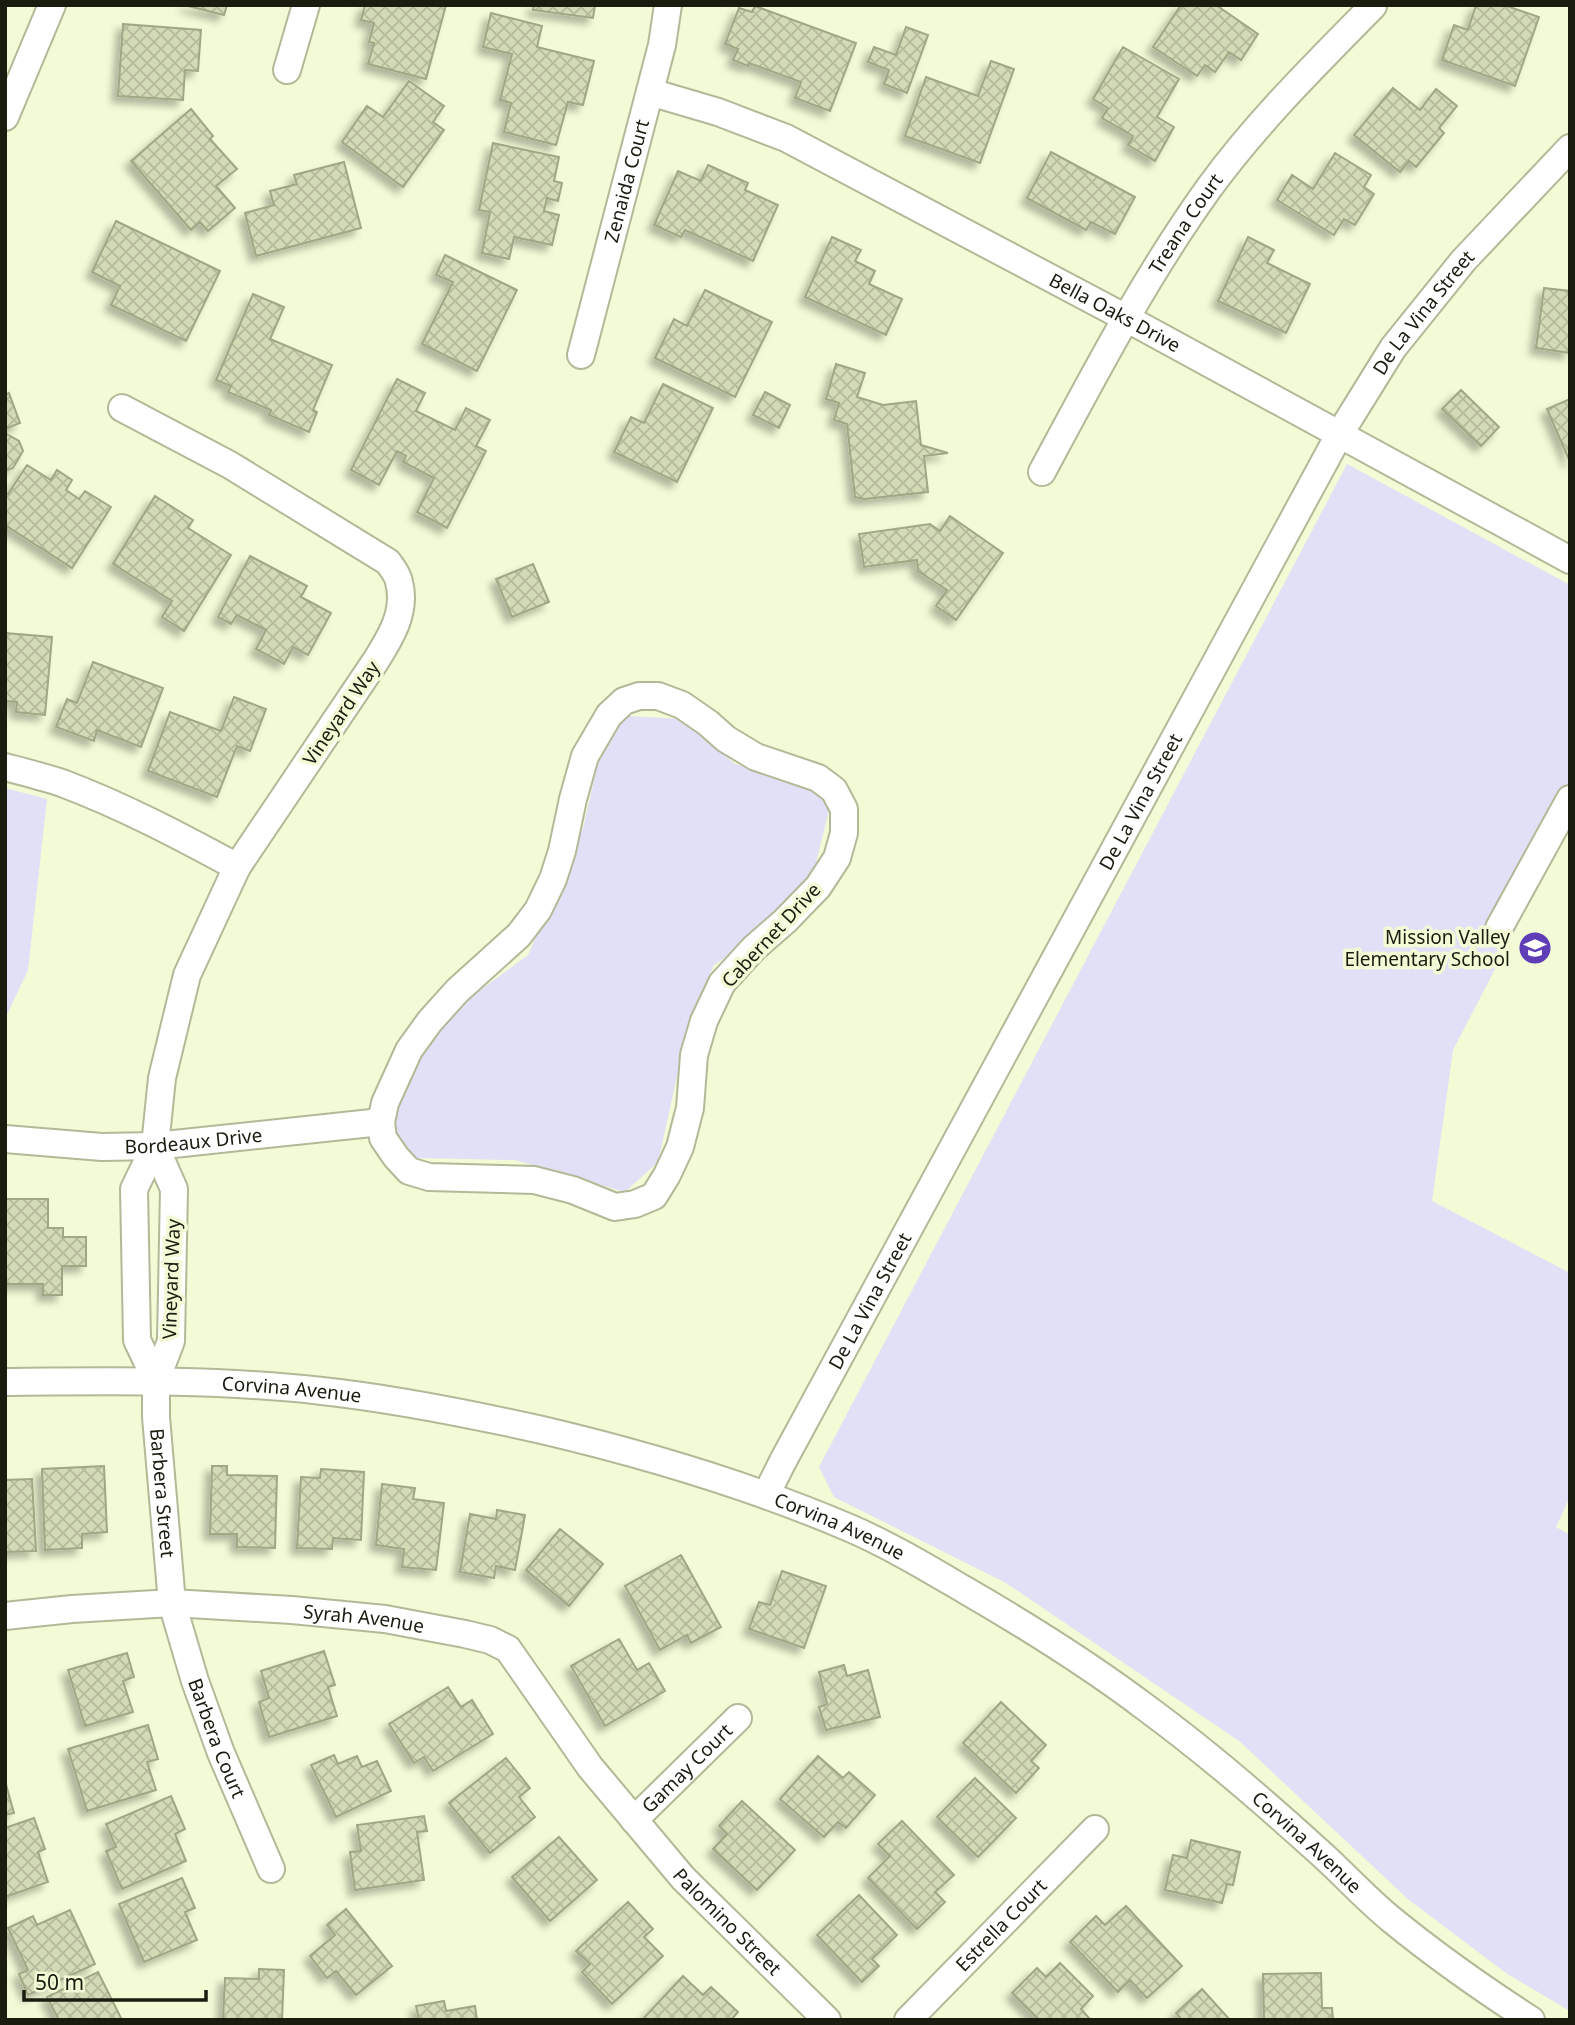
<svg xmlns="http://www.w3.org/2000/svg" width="1575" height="2025" font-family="'Noto Sans',sans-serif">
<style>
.grass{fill:#e2e0f6}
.building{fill:url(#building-cross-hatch);stroke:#9fa785;stroke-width:2;filter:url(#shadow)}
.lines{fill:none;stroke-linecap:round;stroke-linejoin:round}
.minor-casing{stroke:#b2b997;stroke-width:30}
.minor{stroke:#fff;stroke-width:26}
.labels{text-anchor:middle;stroke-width:7;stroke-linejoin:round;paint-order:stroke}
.street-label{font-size:19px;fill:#1a1c0f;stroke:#f2fad6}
.poi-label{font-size:19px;fill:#1a1c0f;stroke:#f2fad6;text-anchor:end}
</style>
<defs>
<pattern id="building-cross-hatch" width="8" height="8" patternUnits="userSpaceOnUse" patternTransform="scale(1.75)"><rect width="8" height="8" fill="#d2dab6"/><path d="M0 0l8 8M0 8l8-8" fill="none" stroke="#b4ba9b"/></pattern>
<filter id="shadow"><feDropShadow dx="-6" dy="6" stdDeviation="3.5" flood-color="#0004"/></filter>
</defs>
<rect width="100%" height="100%" fill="#f2fad6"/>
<path class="grass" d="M1347,464L1570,585V825L1453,1050L1432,1201L1570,1273V1497L1556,1527L1570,1535V2011L1506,1973L1409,1900L1239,1741L1006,1583L834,1497L819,1467Z
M609,715L682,719L735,764L834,790L807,899L713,966L680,1063L658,1162L625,1192L515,1160L416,1158L396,1132V1081L460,1005L528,955L583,828Z
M5,788L47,799L28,970L5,1019Z"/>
<path class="building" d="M184,5H227L224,15Z
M365,5H446L426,79L368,64L374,43L369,42L374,23L361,20Z
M534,5H595L593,18L533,10Z
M1181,5H1216L1258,34L1241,60L1229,52L1215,72L1205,65L1197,76L1153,47Z
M1476,5H1504L1539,17L1515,86L1442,60L1454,25L1468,30Z
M755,6L856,43L830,111L795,98L801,82L749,63L748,66L733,60L738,49L725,44L739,8L752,12Z
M491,13L542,26L537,47L594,61L583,105L568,102L556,145L504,132L511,103L500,100L512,54L483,47Z
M123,24L201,30L198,71L185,70L183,100L118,96Z
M906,27L928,35L907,93L884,84L889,70L868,62L874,47L896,55Z
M1123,47L1179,79L1157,117L1174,127L1155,161L1128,145L1133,136L1102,118L1108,108L1093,99Z
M991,61L1014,69L980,163L905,136L926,77L978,96Z
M409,81L444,106L433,122L444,130L403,187L342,142L367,106L383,117Z
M1393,88L1420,110L1436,89L1457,106L1439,128L1444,133L1416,167L1409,161L1400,172L1354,135Z
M191,109L213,136L210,139L237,169L216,186L235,208L208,231L200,222L191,230L131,161Z
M493,143L559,157L554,181L562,183L558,201L547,198L544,211L559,215L552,245L514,237L509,259L482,253L490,212L479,210Z
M1051,152L1135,197L1115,234L1091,222L1086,230L1027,198Z
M1335,153L1371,175L1364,187L1374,194L1355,225L1344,219L1334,235L1277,200L1292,175L1313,189Z
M344,162L361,228L256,256L245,213L274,205L270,191L297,184L294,175Z
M708,165L748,183L745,190L778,205L753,261L685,230L681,237L654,225L678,171L701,181Z
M116,221L220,271L186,341L111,305L120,286L92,272Z
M832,237L861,250L855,261L875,271L869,284L902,299L886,335L805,297Z
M1248,237L1274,250L1267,263L1310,284L1286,333L1218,301Z
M445,255L517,290L477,371L422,344L453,282L436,275Z
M1544,288L1570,291V353L1536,348Z
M705,290L772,322L735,397L655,358L674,319L687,326Z
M253,294L284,307L270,339L332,365L313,410L317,412L309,432L269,415L271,410L228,392L231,386L216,380Z
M836,364L865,373L857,397L883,405L916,401L921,445L948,453L924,456L928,492L864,499L855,497L847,424L834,420L839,403L826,399Z
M397,379L425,393L416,411L455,430L466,408L490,420L476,446L486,451L447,528L417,512L434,478L403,462L406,456L397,451L379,485L351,470Z
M663,384L713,408L677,482L614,452L631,417L644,423Z
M1461,390L1499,427L1481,446L1442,409Z
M765,392L790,405L779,428L753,415Z
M9,393L20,423L5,429V395Z
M1570,399V462L1547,409Z
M5,433L19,441L23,451L13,468L5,471Z
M27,465L51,480L57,470L72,480L66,490L79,499L85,491L111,507L72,568L5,525V492L8,494Z
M155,496L193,520L188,528L231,555L184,631L162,617L172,601L113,564Z
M950,516L1003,553L956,620L936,606L947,590L918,571L917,560L864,567L859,534L930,524L940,531Z
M250,556L307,586L301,597L331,613L308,655L293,647L284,664L256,649L266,630L237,615L231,624L218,617Z
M533,564L549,602L512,617L496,579Z
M5,633L52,637L45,715L16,712L17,702L5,701Z
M93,662L163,688L141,747L97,730L94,741L56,727L67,699L77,703Z
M234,697L266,709L250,751L237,746L217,797L148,771L170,712L221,731Z
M5,1199H48V1228H63V1237H86V1266H62V1295H43V1284H5Z
M104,1466L107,1532L82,1534V1548L45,1550L42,1469Z
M212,1466H227V1475L277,1476L275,1548L237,1547V1534H210Z
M321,1469L364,1472L361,1540L333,1538L332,1549L297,1548L301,1477L320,1478Z
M32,1479L36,1551L5,1552V1480Z
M382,1484L415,1488L413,1499L444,1503L436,1570L402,1567L404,1549L376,1545Z
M497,1510L525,1515L515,1570L496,1566L494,1578L460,1572L470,1514L496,1519Z
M560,1529L603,1564L569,1606L526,1570Z
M681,1555L721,1627L691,1643L687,1635L660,1650L625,1586Z
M782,1571L826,1586L804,1648L749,1629L759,1602L770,1605Z
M619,1639L637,1670L649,1663L665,1691L605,1726L571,1666Z
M324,1651L335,1685L328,1687L337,1716L269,1737L259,1702L269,1698L261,1671Z
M127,1653L134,1677L123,1681L133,1712L85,1726L68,1670Z
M844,1665L847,1676L868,1670L880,1717L826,1730L819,1707L827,1704L819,1672Z
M448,1687L461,1707L472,1700L493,1734L433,1771L424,1757L414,1763L389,1724Z
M1001,1702L1046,1745L1031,1761L1039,1768L1016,1793L963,1743Z
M148,1725L158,1759L147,1762L156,1790L87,1811L68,1749Z
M334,1755L338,1764L357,1756L362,1767L377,1761L391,1791L336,1817L311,1765Z
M818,1756L843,1778L849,1772L875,1795L846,1828L838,1822L824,1837L780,1799Z
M506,1758L530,1788L519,1797L535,1817L490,1853L449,1803Z
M975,1778L1016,1818L978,1857L937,1817Z
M5,1781L14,1813L5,1815Z
M171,1796L185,1829L175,1834L186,1861L122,1889L106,1851L116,1847L106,1824Z
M742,1801L795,1850L757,1890L713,1849L727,1834L719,1826Z
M424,1816L427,1831L417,1832L424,1880L355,1890L350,1852L361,1851L357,1825Z
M34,1818L45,1849L38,1852L48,1882L5,1897V1828Z
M902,1821L954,1875L935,1892L945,1902L917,1929L868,1878L890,1856L878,1844Z
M559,1837L597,1880L550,1921L512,1877Z
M1191,1840L1240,1852L1233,1885L1227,1884L1222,1903L1165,1890L1173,1855L1187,1858Z
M182,1878L195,1908L185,1912L197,1940L144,1962L119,1904Z
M859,1895L897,1935L872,1959L879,1966L862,1982L817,1935Z
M628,1902L653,1929L644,1937L663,1956L612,2004L582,1972L590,1964L576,1951Z
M1126,1906L1182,1966L1147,1998L1130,1980L1118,1992L1070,1942L1096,1916L1105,1925Z
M346,1909L392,1966L356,1995L336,1971L327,1978L310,1956L335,1935L327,1925Z
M70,1910L95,1964L28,1995L19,1974L28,1970L8,1928L33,1916L37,1925Z
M1060,1963L1093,1996L1081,2009L1089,2018L1087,2020H1039L1012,1993L1037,1968L1046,1977Z
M259,1969L284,1970L282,2020H223L225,1978L259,1979Z
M98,1972L122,2020H59L47,1997Z
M1321,1973L1322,2008H1332L1333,2020H1264L1263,1974Z
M683,1976L703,1995L711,1987L738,2012L731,2020H642Z
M1202,1989L1230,2020H1182L1176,2013Z
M444,2001L446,2011L475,2006L477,2020H419L416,2006Z"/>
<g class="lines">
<defs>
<g id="minor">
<path d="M287,70L306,5"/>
<path id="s1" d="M650,92L718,112L786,138L1126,318L1570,560"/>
<path d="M5,117L52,5"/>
<path id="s2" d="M581,355L662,45L668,5"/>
<path d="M122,408L230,465L388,562C392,568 398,575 399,582C407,612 390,638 375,662L237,867L187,975L162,1078L155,1146L134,1189L137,1340L156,1380"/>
<path id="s3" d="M1042,472C1094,375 1145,277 1209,188C1257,122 1316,64 1373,6"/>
<path d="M639,696H658L682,705L708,723L726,739L756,757L818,778L834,790L844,809V833L837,858L818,887L785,921L754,948L722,983L704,1021L694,1055L690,1108L680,1147L667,1175L654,1196L635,1204L615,1207L573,1190L534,1180L429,1177L409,1171L396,1157L383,1138L381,1122L385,1103L409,1050L430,1021L457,991L519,935L538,910L553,879L562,851L573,799L585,756L609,715L624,701Z"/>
<path d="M5,767C24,772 44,777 62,783C123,806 180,836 237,867"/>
<path d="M1499,928L1570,799"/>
<path id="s4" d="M5,1139L102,1147L155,1146L381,1122"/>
<path id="s5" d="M155,1146L174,1189L171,1341L156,1380V1417L172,1603L195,1681L221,1753L271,1869"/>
<path id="s6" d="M5,1382C111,1381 217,1379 322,1391C396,1399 470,1414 542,1430C648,1455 752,1486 852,1529C891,1546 929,1569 965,1590C1027,1626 1088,1664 1145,1707C1205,1751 1262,1800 1317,1850C1342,1872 1365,1898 1392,1920C1436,1956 1483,1989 1531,2020"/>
<path id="s7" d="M766,1495L783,1461L1339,435L1393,348L1463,261L1570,148"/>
<path id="s8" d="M5,1616L72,1609L172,1603L292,1610L385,1619L465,1634L490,1640L508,1649L590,1767L683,1878L827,2020"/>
<path id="s9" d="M634,1820L738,1718"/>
<path id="s10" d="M908,2020L1095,1829"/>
</g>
</defs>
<use href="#minor" class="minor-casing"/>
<use href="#minor" class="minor"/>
</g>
<defs>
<symbol id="school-disc" viewBox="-11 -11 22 22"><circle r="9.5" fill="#5e3db6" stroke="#f2fad6"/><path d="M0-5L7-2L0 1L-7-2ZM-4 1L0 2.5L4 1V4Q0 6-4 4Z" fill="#fff"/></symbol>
</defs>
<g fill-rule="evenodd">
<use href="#school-disc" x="1516" y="929" width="38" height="38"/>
</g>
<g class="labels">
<g class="street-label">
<text dy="7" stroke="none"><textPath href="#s2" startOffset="180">Zenaida Court</textPath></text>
<text dy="7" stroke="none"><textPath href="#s3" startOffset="287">Treana Court</textPath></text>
<text dy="7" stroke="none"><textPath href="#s1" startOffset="516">Bella Oaks Drive</textPath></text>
<text dy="7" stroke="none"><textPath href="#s7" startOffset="1354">De La Vina Street</textPath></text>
<text transform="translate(341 713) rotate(-56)" y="7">Vineyard Way</text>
<text dy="7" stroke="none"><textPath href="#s7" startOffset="788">De La Vina Street</textPath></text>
<text transform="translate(771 935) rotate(-47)" y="7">Cabernet Drive</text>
<text dy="7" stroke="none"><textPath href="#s4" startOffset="189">Bordeaux Drive</textPath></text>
<text transform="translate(171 1279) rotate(-88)" y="7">Vineyard Way</text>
<text dy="7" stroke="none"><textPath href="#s7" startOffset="220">De La Vina Street</textPath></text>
<text dy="7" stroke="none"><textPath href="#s6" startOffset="287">Corvina Avenue</textPath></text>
<text dy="7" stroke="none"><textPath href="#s5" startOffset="354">Barbera Street</textPath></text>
<text dy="7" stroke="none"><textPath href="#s6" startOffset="854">Corvina Avenue</textPath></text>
<text dy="7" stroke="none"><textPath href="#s8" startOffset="360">Syrah Avenue</textPath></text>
<text dy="7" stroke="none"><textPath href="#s5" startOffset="607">Barbera Court</textPath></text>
<text dy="7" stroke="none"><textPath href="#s9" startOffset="74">Gamay Court</textPath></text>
<text dy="7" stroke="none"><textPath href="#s6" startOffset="1421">Corvina Avenue</textPath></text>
<text dy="7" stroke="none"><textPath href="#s8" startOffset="859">Palomino Street</textPath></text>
<text dy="7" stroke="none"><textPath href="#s10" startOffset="133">Estrella Court</textPath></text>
</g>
<g class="poi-label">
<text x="1510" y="944">Mission Valley<tspan x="1510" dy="22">Elementary School</tspan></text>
</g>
</g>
<rect width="1575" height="2025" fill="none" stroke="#1a1c0f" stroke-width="14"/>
<path d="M24 1990v10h182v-10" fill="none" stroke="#1a1c0f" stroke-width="3.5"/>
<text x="35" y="1990" font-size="21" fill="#1a1c0f" stroke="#f2fad6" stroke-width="5" paint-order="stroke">50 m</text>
</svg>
